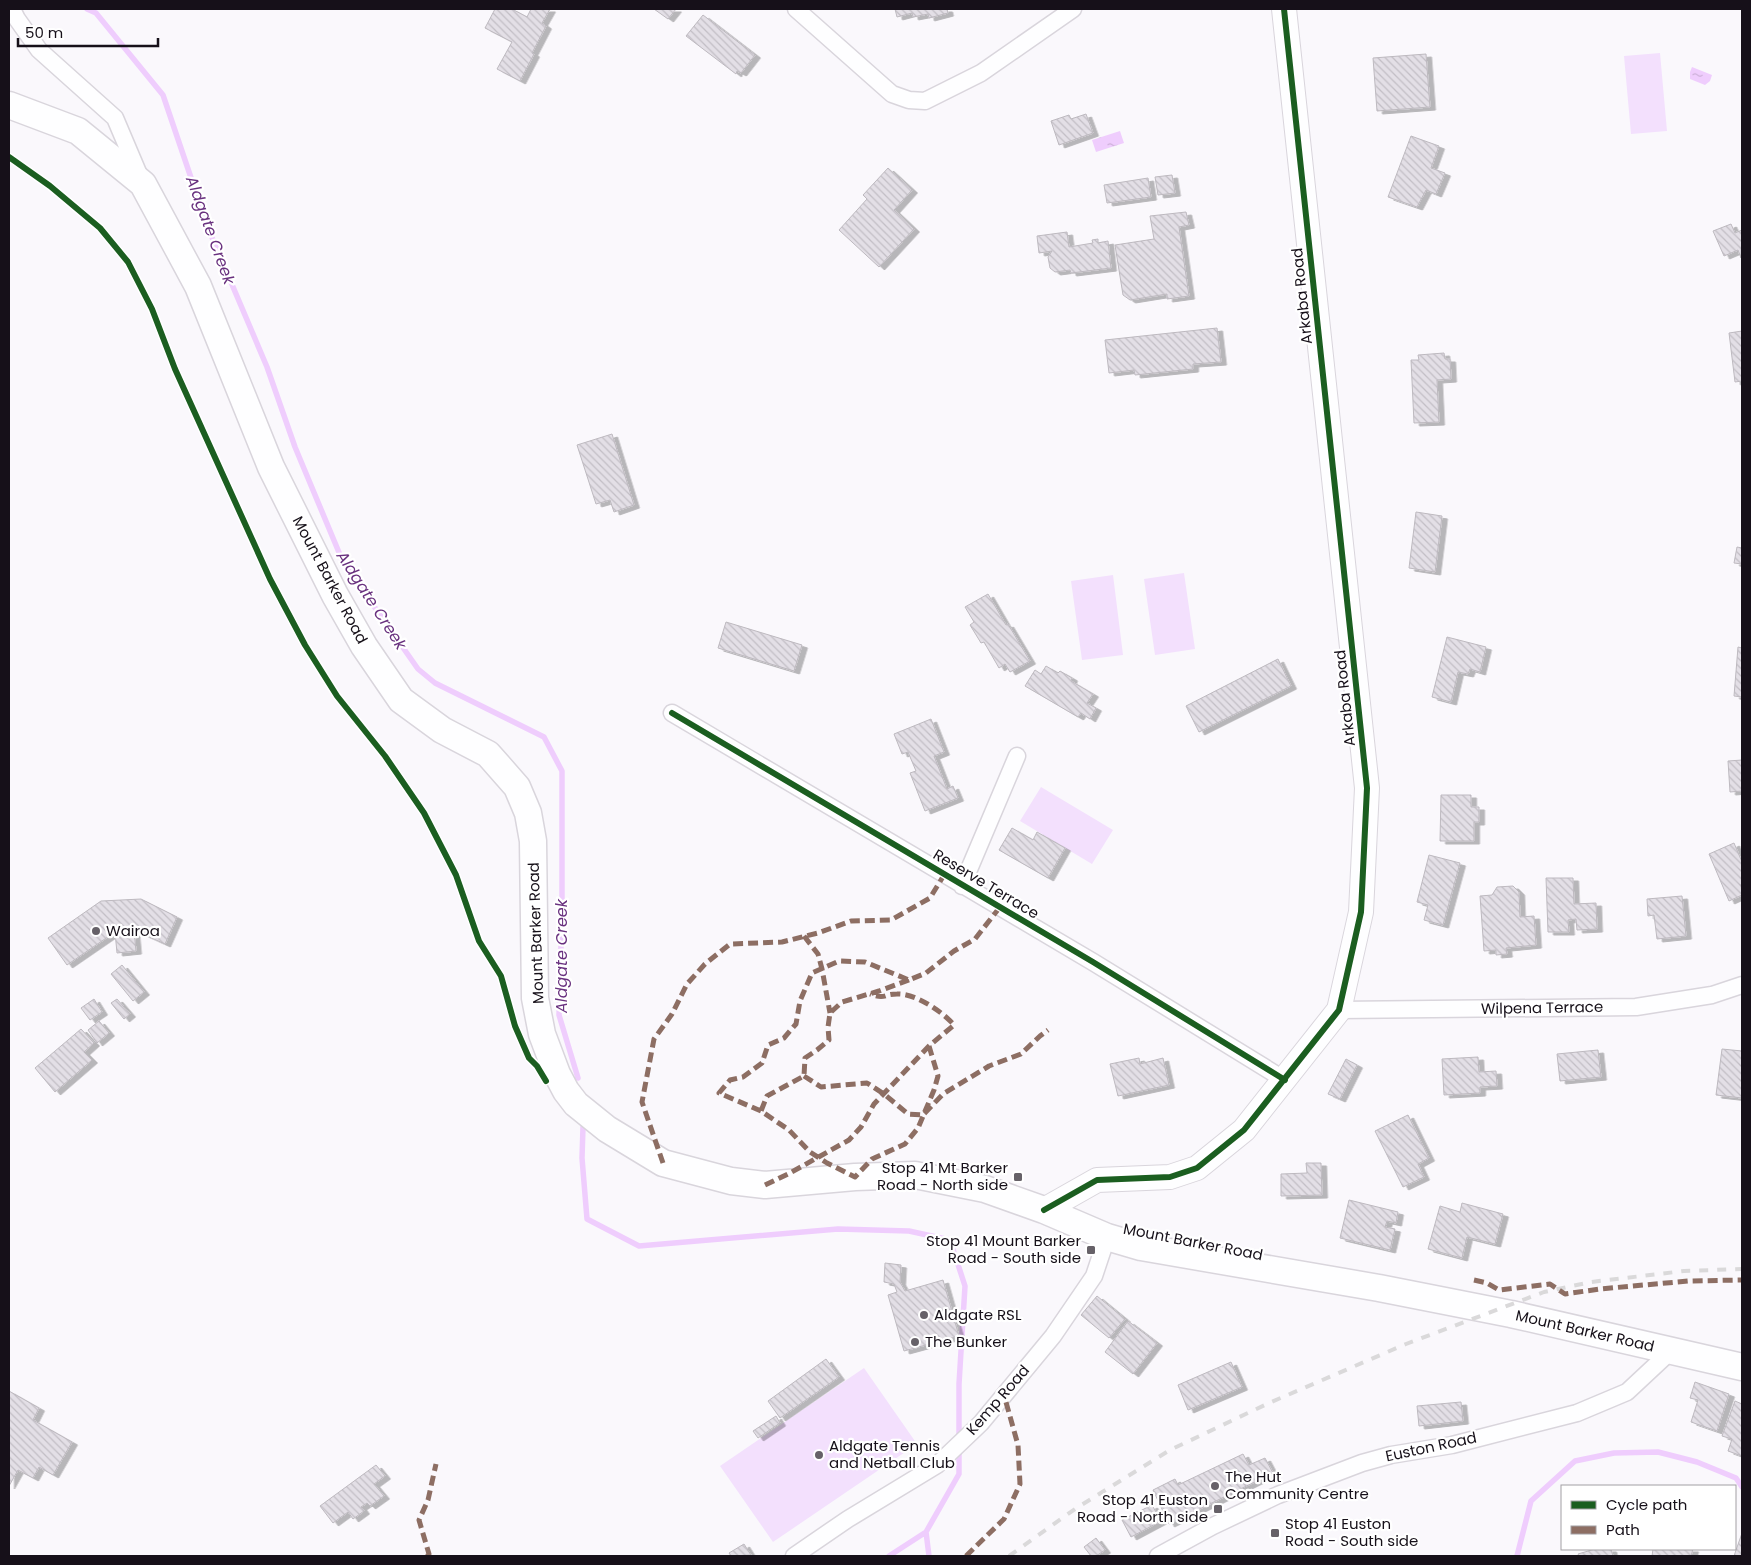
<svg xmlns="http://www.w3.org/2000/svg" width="1751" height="1565" font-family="Poppins,sans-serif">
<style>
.green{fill:#f3e0fd}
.water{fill:url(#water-ripples)}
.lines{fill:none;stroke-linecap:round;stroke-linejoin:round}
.stream{stroke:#efcdfd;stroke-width:5.5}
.building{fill:url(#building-back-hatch);stroke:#bdb9bf;filter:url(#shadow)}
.street-casing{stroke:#d9d5dc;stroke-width:19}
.secondary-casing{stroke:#d9d5dc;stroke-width:26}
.primary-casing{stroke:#d9d5dc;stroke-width:29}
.street{stroke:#fefeff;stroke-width:16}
.secondary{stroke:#fefeff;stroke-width:24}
.primary{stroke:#fefeff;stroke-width:26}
.rail{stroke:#dad9da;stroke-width:4;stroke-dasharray:9 9;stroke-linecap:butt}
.quiet{stroke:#8d6e63;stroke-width:5;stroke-dasharray:10 5;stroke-linecap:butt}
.cycleway-casing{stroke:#fff;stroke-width:9}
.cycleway{stroke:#1b5e20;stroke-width:6}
.poi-dot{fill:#666168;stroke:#fff;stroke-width:2}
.labels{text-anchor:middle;stroke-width:4.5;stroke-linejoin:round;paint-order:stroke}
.street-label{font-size:15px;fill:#161019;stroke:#fff}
.poi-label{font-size:15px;fill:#161019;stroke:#fff;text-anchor:start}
.water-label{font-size:16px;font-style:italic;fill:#69317f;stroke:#fff}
</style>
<defs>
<pattern id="water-ripples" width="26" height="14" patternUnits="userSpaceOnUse" patternTransform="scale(1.25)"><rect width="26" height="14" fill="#efcdfd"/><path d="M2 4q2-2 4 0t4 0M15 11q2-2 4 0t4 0" fill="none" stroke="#ccafd8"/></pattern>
<pattern id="building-back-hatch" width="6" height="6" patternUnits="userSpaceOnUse" patternTransform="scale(1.25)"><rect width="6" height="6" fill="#e3dfe6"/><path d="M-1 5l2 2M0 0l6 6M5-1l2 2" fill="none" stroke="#c2bec5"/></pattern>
<filter id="shadow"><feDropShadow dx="5.5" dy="3" stdDeviation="0" flood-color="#0004"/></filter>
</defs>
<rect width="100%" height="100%" fill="#faf8fc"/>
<path class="green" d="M1660,53L1667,131L1631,134L1624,56Z
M1184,573L1195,649L1155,655L1144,579Z
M1113,575L1123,655L1082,660L1071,581Z
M1041,787L1113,830L1092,864L1020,821Z
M864,1368L917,1444L773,1542L720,1466Z"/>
<path class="water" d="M1692,67L1712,75L1710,81L1705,85L1690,79V72Z
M1120,131L1124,143L1096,152L1092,140Z"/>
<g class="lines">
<path class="stream" d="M87,9L96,13L163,95L208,228L267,367L295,447L343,562L418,669L435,683L544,737L562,771V912L559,1015L578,1078
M583,1127L582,1158L587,1219L639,1246L838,1229L909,1231L950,1240L965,1286L959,1384V1440
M889,1556L926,1532
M929,1556L926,1532L959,1474V1449
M1517,1556L1531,1501L1575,1461L1614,1453L1658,1452L1697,1462L1736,1478L1742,1487"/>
</g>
<path class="building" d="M495,9H512L527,17L531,9H550L542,23L546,26L532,53L534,54L520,81L497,69L512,42L485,28Z
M654,9H676L668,19Z
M895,9H947L948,13L929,18L928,14L913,17L912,13L897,17Z
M703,15L755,55L741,73L737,71L736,74L686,36Z
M1426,54L1430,107L1377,111L1373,58Z
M1086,114L1093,133L1059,145L1051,121L1069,115L1071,119Z
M1411,136L1439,146L1431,168L1445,173L1436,194L1426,190L1417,207L1388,197Z
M888,168L912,190L894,210L914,229L879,267L839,230L867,199L863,195Z
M1172,175L1175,193L1158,195L1155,177Z
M1148,178L1151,197L1107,203L1104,185Z
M1186,212L1189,225L1179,227L1189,296L1167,299V294L1130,300L1123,295L1115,245L1154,239L1150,216Z
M1731,224L1735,233L1742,230L1741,258L1738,250L1724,256L1713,231Z
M1067,232L1069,247L1093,243L1092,240L1098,239V243L1108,241L1111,268L1071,273L1070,270L1055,272L1050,268L1048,257L1052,251L1039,253L1037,236Z
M1217,328L1221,362L1193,364V369L1135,375L1134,370L1109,373L1105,340Z
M1742,331V381L1735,382L1729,333Z
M1444,353L1445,359H1450L1451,379L1437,380L1439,422L1414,423L1411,360H1419L1418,355Z
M612,434L634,505L614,512L610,500L596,504L577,445Z
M1416,512L1442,516L1435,572L1409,568Z
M1737,547L1742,548V564L1734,563Z
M988,594L1006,625L1008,624L1030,661L1010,672L1005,664L999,668L984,642L981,643L970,625L974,622L965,607Z
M726,622L802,645L794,671L718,648Z
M1447,637L1486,647L1480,672L1470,669L1468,674L1458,672L1451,702L1432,697Z
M1738,647L1742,648V697L1734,696Z
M1278,659L1291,686L1199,732L1186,706Z
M1046,666L1058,673L1060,671L1072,678L1071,681L1093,694L1087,703L1096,708L1090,719L1081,713L1078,717L1025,686L1035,670L1041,674Z
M931,719L944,752L934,756L947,789L953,786L958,798L925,811L910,773L916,771L908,752L902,754L894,734Z
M1742,760V791L1730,792L1728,761Z
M1441,795H1471V807H1479V822H1474V841H1440Z
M1012,828L1033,840L1037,832L1065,848L1048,878L999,850Z
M1734,843L1742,862V883L1741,884L1742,895L1729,901L1709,854Z
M1429,855L1460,863L1443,925L1424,920L1428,905L1417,902Z
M1546,878H1573L1574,904L1596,903L1597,929L1577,930L1576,919L1568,920L1569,932H1548Z
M1513,886L1519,892L1520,917L1534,916L1536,945L1506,948L1507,954L1496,955V950L1484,951L1480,896L1492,895L1497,887Z
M1682,896L1686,936L1657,939L1654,915L1648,916L1647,899Z
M141,899L177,917L165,944L134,930L136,951L117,953L115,932L67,965L48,938L101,901Z
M122,965L144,992L133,1001L111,974Z
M94,999L102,1012L90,1020L81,1008Z
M117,999L130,1014L124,1019L111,1003Z
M99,1021L109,1033L97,1043L88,1030Z
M81,1029L94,1043L84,1052L92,1060L55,1092L35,1068Z
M1722,1049L1742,1051V1098L1716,1095Z
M1598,1050L1601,1077L1560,1081L1557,1054Z
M1478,1057L1479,1072L1496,1071L1497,1086L1480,1087V1093L1444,1095L1442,1059Z
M1139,1058L1140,1064L1163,1058L1169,1085L1118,1096L1110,1064Z
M1346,1059L1357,1065L1340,1099L1328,1094Z
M1408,1115L1429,1158L1418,1164L1424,1177L1403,1187L1375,1131Z
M1306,1163H1321L1322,1195L1281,1196V1174L1307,1173Z
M1349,1200L1398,1212L1396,1223L1387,1221L1385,1227L1395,1229L1390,1250L1340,1238Z
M1462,1203L1503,1214L1495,1244L1467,1237L1462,1258L1428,1249L1440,1206L1460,1212Z
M885,1263L901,1265L900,1282L905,1291L943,1280L959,1336L904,1351L888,1295L897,1292L894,1284L884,1282Z
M1097,1296L1125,1319L1109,1338L1081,1315Z
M1128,1321L1157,1343L1133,1374L1105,1352Z
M826,1359L839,1377L780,1418L768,1401Z
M1231,1362L1242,1387L1188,1410L1178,1385Z
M1695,1382L1729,1394L1717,1431L1691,1422L1698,1400L1690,1398Z
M9,1391L39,1408L33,1420L72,1442L53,1475L39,1467L33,1478L18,1470L9,1486Z
M1735,1401L1742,1404V1456L1728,1451L1732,1439L1722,1436Z
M1461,1402L1463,1421L1419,1426L1417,1406Z
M776,1416L780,1423L758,1438L753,1431Z
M1243,1454L1249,1465L1265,1458L1273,1473L1169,1524L1153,1490L1175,1479L1178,1485Z
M376,1465L385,1476L374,1484L384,1496L370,1506L367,1503L361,1507L364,1511L353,1519L348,1512L333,1523L320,1506Z
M1152,1505L1161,1521L1131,1537L1122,1520Z
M1742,1533V1556H1734Z
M1096,1538L1105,1550L1096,1556H1091L1084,1547Z
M744,1544L751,1555L731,1556L729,1553Z
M1595,1549H1611L1613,1556H1579L1578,1554Z
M1653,1549H1693L1691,1556H1652Z"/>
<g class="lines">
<defs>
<path id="street" d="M12,9L17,19L39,50L115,118L140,177
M796,9L892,94L909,100L925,101L981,73L1073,9
M672,713L1093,962L1285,1080
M962,886L1017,756
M1339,1010L1636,1007L1712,995L1742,985
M794,1556L848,1519L937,1465L981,1423L1053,1336L1094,1276L1107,1237
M1158,1556L1213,1526L1278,1495L1362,1463L1391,1455L1452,1445L1577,1413L1627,1392L1672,1350"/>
<path id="secondary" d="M1044,1210L1097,1180L1170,1177L1197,1168L1244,1130L1339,1010L1361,912L1367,788L1284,9"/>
<path id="primary" d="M9,105L78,131L143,184L198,286L271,467L335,595L364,646L401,700L442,730L488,754L517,787L528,813L533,841L535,998L542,1034L557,1074L566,1091L576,1104L607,1129L663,1163L731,1181L765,1185L855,1177L915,1175L985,1189L1044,1210L1107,1237L1141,1247L1379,1288L1511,1314L1742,1367"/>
</defs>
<use href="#street" class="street-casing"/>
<use href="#secondary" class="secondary-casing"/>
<use href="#primary" class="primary-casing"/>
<use href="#street" class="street"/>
<use href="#secondary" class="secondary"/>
<use href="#primary" class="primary"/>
<path class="rail" d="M1009,1556L1075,1509L1170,1450L1269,1403L1406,1344L1544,1292L1591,1282L1684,1271L1742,1269"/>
<path class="quiet" d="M804,936L818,954L822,969L830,1013
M909,980L879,991L842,1002L830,1013L828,1027L829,1040L817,1050L805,1058L804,1076L767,1096L761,1111L789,1130L810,1152L827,1163L855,1177L872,1159L905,1144L918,1128L934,1090L938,1076L929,1046
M804,1076L821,1087L867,1083L884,1094L908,1114L923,1115L943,1094L989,1066L1021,1054L1040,1036L1048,1030
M761,1111L719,1093L730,1080L743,1077L762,1063L768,1045L784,1038L796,1024L800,1001L812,973L839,961L865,962L909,980L926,973L954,951L975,939L1000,907
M663,1163L642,1102L654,1039L672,1014L687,984L705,964L730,944L782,942L818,933L851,921L891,920L930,898L944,875
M765,1185L790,1173L849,1140L861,1127L874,1104L929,1046L954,1025C943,1012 915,993 897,994C882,994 887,1000 870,994
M1474,1280L1487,1283L1499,1290L1550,1284L1565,1294L1600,1289L1688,1281L1742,1280
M427,1556L429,1554L419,1520L428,1500L436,1464
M966,1556L1004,1519L1020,1484L1018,1445L1004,1395"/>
<defs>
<path id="cycleway" d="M9,157L50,186L100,228L128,262L152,309L175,369L270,579L305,645L337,696L385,756L424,813L456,875L479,941L501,976L515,1026L529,1058L537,1066L546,1081
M672,713L1093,962L1285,1080
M1044,1210L1097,1180L1170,1177L1197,1168L1244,1130L1339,1010L1361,912L1367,788L1284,9"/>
</defs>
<use href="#cycleway" class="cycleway-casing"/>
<use href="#cycleway" class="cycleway"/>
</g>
<g class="poi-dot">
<circle cx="96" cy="931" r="5"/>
<rect x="1013" y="1172" width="10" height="10" rx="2.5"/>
<rect x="1086" y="1245" width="10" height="10" rx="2.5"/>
<circle cx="924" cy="1315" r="5"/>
<circle cx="915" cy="1342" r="5"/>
<circle cx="819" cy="1455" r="5"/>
<circle cx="1215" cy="1486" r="5"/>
<rect x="1213" y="1504" width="10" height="10" rx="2.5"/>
<rect x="1270" y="1528" width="10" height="10" rx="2.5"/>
</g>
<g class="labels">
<g class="street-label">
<text transform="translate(1302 296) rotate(-96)" y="5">Arkaba Road</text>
<text transform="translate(330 580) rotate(62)" y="5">Mount Barker Road</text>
<text transform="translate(1345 698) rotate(-96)" y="5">Arkaba Road</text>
<text transform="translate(986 884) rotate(31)" y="5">Reserve Terrace</text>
<text transform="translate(536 933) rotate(-92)" y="5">Mount Barker Road</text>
<text transform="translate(1542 1008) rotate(-1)" y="5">Wilpena Terrace</text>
<text transform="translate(1193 1242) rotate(11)" y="5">Mount Barker Road</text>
<text transform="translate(1585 1331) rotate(13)" y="5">Mount Barker Road</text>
<text transform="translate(998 1400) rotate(-49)" y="5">Kemp Road</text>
<text transform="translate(1431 1447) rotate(-12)" y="5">Euston Road</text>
</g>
<g class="poi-label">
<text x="106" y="936">Wairoa</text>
<text x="1008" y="1173" text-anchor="end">Stop 41 Mt Barker<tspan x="1008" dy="17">Road - North side</tspan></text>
<text x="1081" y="1246" text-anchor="end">Stop 41 Mount Barker<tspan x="1081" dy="17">Road - South side</tspan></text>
<text x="934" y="1320">Aldgate RSL</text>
<text x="925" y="1347">The Bunker</text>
<text x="829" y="1451">Aldgate Tennis<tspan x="829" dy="17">and Netball Club</tspan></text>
<text x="1225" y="1482">The Hut<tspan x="1225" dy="17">Community Centre</tspan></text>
<text x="1208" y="1505" text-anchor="end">Stop 41 Euston<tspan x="1208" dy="17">Road - North side</tspan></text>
<text x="1285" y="1529">Stop 41 Euston<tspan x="1285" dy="17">Road - South side</tspan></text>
</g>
<g class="water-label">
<text transform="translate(211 230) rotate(70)" y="6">Aldgate Creek</text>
<text transform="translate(372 600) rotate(57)" y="6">Aldgate Creek</text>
<text transform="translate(561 956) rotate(-90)" y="6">Aldgate Creek</text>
</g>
</g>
<rect width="1751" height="1565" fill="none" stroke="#161019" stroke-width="20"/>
<rect x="1561" y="1485" width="175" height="65" fill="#ffffff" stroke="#a29fa3"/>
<rect x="1571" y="1501" width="25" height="8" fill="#1b5e20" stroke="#a29fa3"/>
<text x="1606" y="1510" font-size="15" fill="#161019">Cycle path</text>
<rect x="1571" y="1526" width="25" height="8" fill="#8d6e63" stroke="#a29fa3"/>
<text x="1606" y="1535" font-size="15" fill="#161019">Path</text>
<path d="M18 38v8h140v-8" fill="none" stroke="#161019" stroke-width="2.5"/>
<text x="25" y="38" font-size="15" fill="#161019" stroke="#ffffff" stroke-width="4" paint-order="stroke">50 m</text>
</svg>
